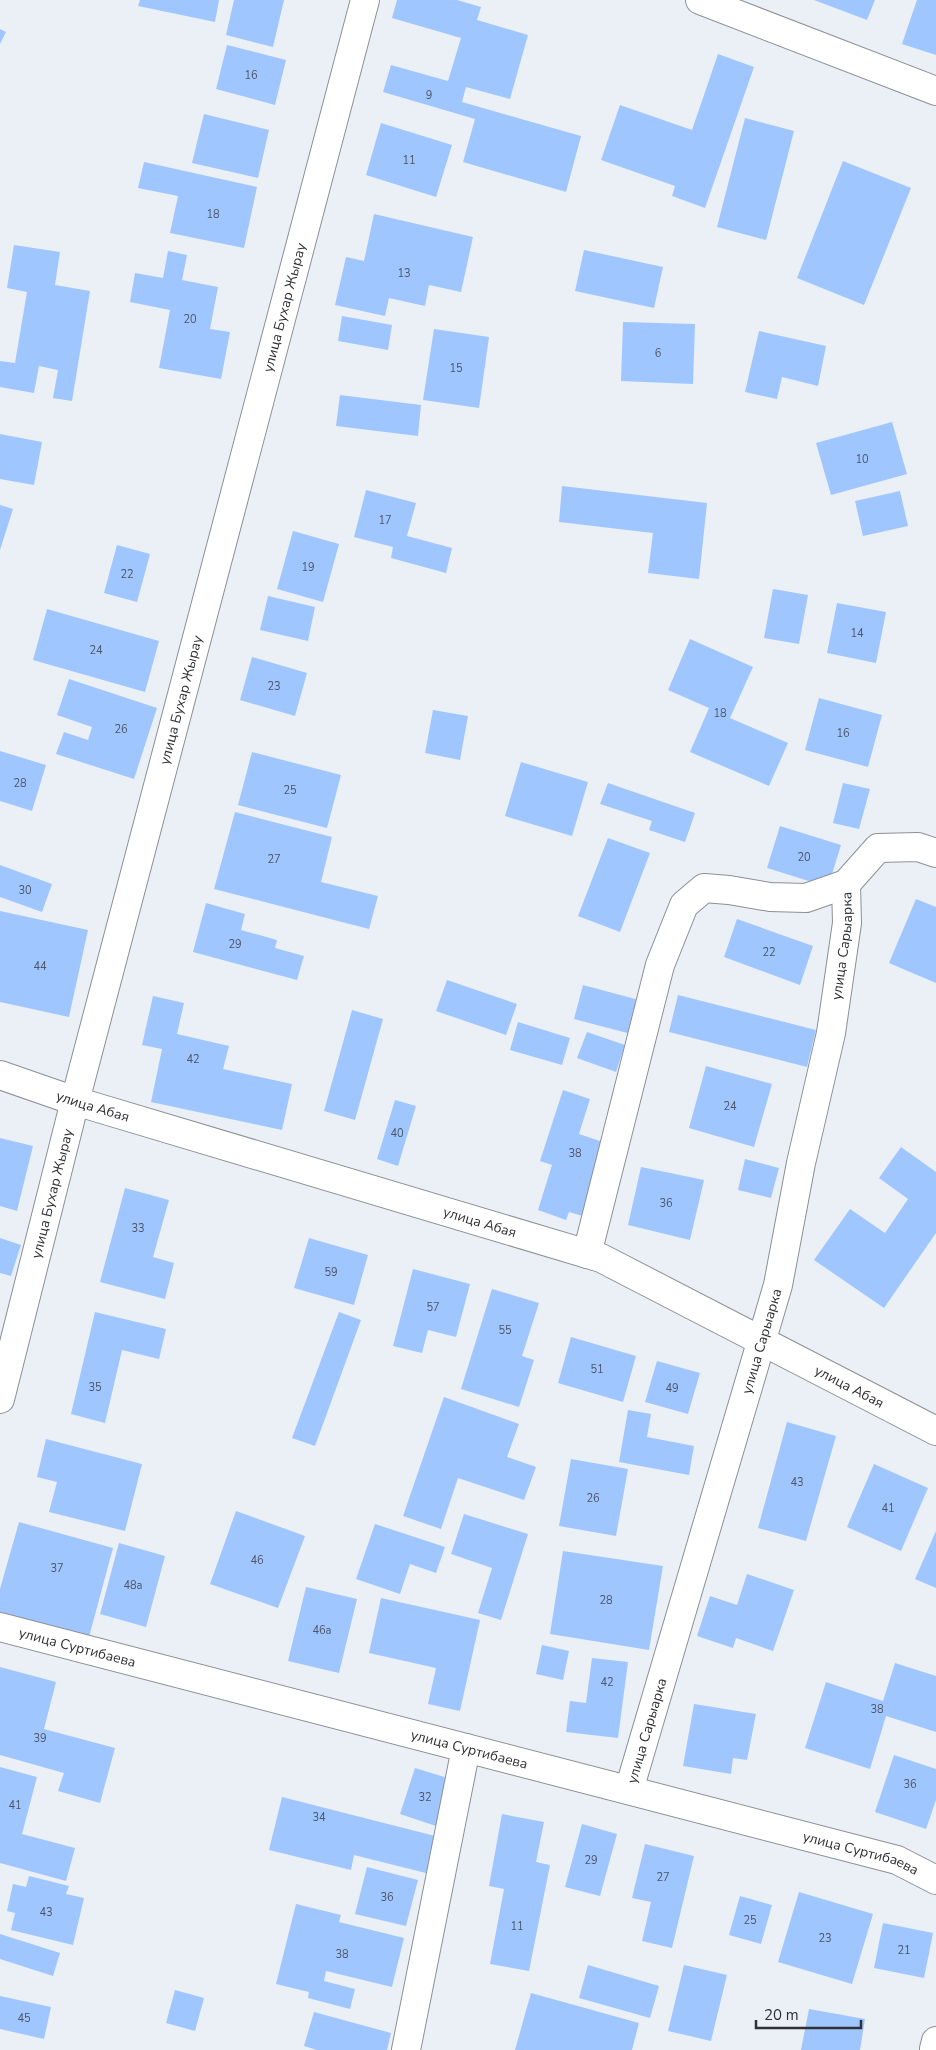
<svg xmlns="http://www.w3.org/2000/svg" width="936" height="2050" font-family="'Nunito Sans',sans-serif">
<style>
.building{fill:#a0c6ff}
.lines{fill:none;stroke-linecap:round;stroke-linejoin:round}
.minor-casing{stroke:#8c9096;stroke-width:30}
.minor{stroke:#fff;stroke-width:28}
.labels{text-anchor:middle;stroke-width:4;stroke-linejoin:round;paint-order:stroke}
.number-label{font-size:11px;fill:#4c5667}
.street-label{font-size:14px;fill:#303134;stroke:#ebf0f6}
</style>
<rect width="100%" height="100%" fill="#ebf0f6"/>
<path class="building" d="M140,0H219L215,22L138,6Z
M234,0H284L273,47L226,35Z
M397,0H457L481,7L477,20L528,35L510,99L466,87L462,102L581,136L566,192L463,162L475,119L383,92L391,65L448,81L461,38L392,18Z
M814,0H875L867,20Z
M917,0H936V55L902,44Z
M0,29L6,32L0,44Z
M227,45L286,60L275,105L216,89Z
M718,54L754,67L705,208L672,196L675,186L601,160L620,105L692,130Z
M204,114L269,130L258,178L192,163Z
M745,118L794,131L766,240L717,227Z
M381,123L452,145L436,197L366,175Z
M843,161L911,188L864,305L797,278Z
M144,162L257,187L244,248L170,233L178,196L138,188Z
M374,214L473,237L461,292L429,285L425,306L389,298L385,316L335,305L346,257L364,261Z
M14,245L60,252L55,285L90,291L72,401L53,398L58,370L39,366L34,393L0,387V361L15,363L27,292L7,288Z
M584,250L663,267L654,308L575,291Z
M168,251L187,255L182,280L218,287L210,329L230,332L221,379L159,368L170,310L130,302L135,273L163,278Z
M342,316L392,325L388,350L338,341Z
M623,322L695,324L693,384L621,381Z
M434,329L489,337L479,408L423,400Z
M759,331L826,346L818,386L782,377L777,399L745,392Z
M340,395L421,405L418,436L336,426Z
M892,422L907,474L831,495L816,443Z
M0,434L42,442L34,485L0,479Z
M562,486L707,503L699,579L648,573L653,533L559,522Z
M366,490L416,503L407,536L452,548L446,573L391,558L393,547L354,537Z
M900,491L908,526L863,536L855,501Z
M0,505L13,509L0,550Z
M293,531L339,544L323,602L277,589Z
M117,545L150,554L137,602L104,593Z
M773,589L808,595L799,644L764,638Z
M268,596L315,607L308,641L260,630Z
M837,603L886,612L876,663L827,653Z
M47,609L159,641L145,692L33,660Z
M690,639L753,667L730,718L788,743L769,786L690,752L709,708L668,690Z
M252,657L307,673L295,716L240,700Z
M69,679L157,708L134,779L56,754L64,732L88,740L92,727L57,715Z
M819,698L882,715L868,767L805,750Z
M433,710L468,716L460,760L425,753Z
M0,751L46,765L32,811L0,801Z
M252,752L341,775L327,828L238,805Z
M521,762L588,782L572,836L505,816Z
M608,783L695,813L685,842L649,830L652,821L600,804Z
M843,783L870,789L859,829L833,823Z
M235,812L332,837L321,882L378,896L369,929L214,889Z
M780,826L841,845L828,887L767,868Z
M608,838L650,853L620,932L578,916Z
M0,865L52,884L42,912L0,897Z
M916,899L936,907V983L889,963Z
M206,903L245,914L241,930L277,940L275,948L304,956L297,980L193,952Z
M0,911L88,930L69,1017L0,1002Z
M737,919L813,946L800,985L724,957Z
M447,980L517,1004L506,1035L436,1011Z
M583,985L639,1000L631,1034L574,1019Z
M678,995L816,1030L807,1067L669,1032Z
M153,996L184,1003L177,1034L229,1046L223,1069L292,1084L282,1130L151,1102L162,1049L142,1045Z
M352,1010L383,1019L355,1120L324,1111Z
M518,1022L570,1038L562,1065L510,1050Z
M587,1032L625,1045L616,1072L577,1058Z
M706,1066L772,1084L754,1147L689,1128Z
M563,1090L590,1099L579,1134L609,1144L586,1217L569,1212L566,1220L538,1210L552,1165L540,1161Z
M395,1100L416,1106L398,1166L377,1159Z
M0,1138L33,1146L17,1211L0,1206Z
M901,1147L936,1172V1233L884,1308L814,1260L850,1209L885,1233L908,1199L879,1178Z
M745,1159L779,1168L771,1198L738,1190Z
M641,1167L704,1180L690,1240L628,1225Z
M125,1188L169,1200L153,1257L174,1263L165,1299L100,1282Z
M0,1238L21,1245L11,1276L0,1273Z
M309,1238L368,1255L354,1305L294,1288Z
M413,1269L470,1284L456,1337L428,1330L422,1353L393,1346Z
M492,1289L539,1303L522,1356L534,1360L519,1407L461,1389Z
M95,1312L166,1329L159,1359L122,1350L105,1423L71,1414Z
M339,1312L361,1320L315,1446L292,1438Z
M571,1337L636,1356L623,1402L558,1383Z
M657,1361L700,1373L688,1414L645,1402Z
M444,1397L519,1424L507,1457L536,1467L524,1500L458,1478L441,1529L403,1516Z
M628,1410L651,1414L647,1437L694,1446L689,1475L619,1462Z
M787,1422L836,1436L806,1541L758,1528Z
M46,1439L142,1464L125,1531L49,1512L57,1482L37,1477Z
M571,1459L628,1469L616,1536L559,1526Z
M874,1464L928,1488L901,1551L847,1527Z
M236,1511L305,1536L278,1608L210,1584Z
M464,1514L528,1534L501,1620L478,1613L492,1568L451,1554Z
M19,1522L113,1548L89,1637L0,1612V1589Z
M375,1524L445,1547L436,1573L410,1564L400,1594L356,1579Z
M936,1531V1588L915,1579Z
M119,1543L165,1556L146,1627L100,1614Z
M563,1551L663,1566L649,1650L550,1634Z
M747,1574L794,1590L773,1651L736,1638L733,1648L697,1636L710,1596L737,1605Z
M306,1587L357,1599L339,1673L288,1661Z
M381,1598L480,1620L460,1711L428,1704L436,1668L369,1653Z
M542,1645L569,1651L563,1680L536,1674Z
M592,1658L628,1662L618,1738L566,1732L570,1701L586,1703Z
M895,1663L936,1676V1732L886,1716L870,1769L805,1748L826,1682L883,1701Z
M0,1667L56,1682L44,1729L115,1748L100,1803L58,1791L64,1773L0,1755Z
M694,1704L756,1714L747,1760L733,1758L731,1774L683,1766Z
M894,1755L936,1769V1800L926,1829L875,1812Z
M0,1767L37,1777L22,1834L75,1848L66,1881L0,1863Z
M415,1768L451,1779L436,1826L400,1814Z
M282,1797L439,1837L430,1874L354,1855L351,1870L269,1850Z
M502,1814L544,1822L536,1862L550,1865L529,1971L490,1964L504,1889L489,1886Z
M582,1824L617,1834L600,1896L565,1887Z
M645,1844L694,1856L672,1948L642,1941L651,1902L632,1898Z
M367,1867L418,1880L406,1926L355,1914Z
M29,1876L69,1886L66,1894L84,1898L73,1945L11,1930L15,1913L7,1911L13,1884L26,1887Z
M799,1892L873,1914L852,1984L778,1962Z
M740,1896L772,1905L761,1944L729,1935Z
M296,1904L341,1915L339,1922L404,1938L392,1987L326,1971L324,1981L355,1989L350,2009L308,1998L309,1992L276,1984Z
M883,1923L933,1933L924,1978L874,1968Z
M0,1934L60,1953L53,1976L0,1959Z
M588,1965L659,1986L650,2018L579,1998Z
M684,1965L727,1975L711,2041L668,2031Z
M175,1990L204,1998L195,2031L166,2023Z
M531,1993L639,2023L632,2050H515Z
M0,1996L51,2007L44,2039L0,2029Z
M809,2009L865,2019L860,2050H801Z
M314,2012L391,2033L387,2050H317L304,2046Z"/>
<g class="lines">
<defs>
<g id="minor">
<path d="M700,0L936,91"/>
<path id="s1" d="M0,1075L75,1101L601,1258L936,1431"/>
<path d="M587,1254L660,965L684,905L704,888L729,890L770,897L806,898L846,884L878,848L918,847L936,853"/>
<path id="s2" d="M0,1399L75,1101L365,0"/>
<path id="s3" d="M0,1627L897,1860L936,1880"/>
<path id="s4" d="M629,1790L778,1285L801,1163L831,1033L847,923L846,884"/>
<path d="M936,2041L934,2049H936"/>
<path d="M406,2050L466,1748"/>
</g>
</defs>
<use href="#minor" class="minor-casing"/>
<use href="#minor" class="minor"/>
</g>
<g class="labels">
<g class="number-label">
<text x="251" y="79">16</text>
<text x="429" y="99">9</text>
<text x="409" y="164">11</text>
<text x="213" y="218">18</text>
<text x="404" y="277">13</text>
<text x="190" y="323">20</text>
<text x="658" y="357">6</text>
<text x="456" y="372">15</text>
<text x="862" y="463">10</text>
<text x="385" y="524">17</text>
<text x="308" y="571">19</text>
<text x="127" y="578">22</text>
<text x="857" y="637">14</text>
<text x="96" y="654">24</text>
<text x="274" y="690">23</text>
<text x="720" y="717">18</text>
<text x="121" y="733">26</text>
<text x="843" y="737">16</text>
<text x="20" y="787">28</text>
<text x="290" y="794">25</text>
<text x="804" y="861">20</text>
<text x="274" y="863">27</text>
<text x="25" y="894">30</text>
<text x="235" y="948">29</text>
<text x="769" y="956">22</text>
<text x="40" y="970">44</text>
<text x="193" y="1063">42</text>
<text x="730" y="1110">24</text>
<text x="397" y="1137">40</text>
<text x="575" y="1157">38</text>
<text x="666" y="1207">36</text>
<text x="138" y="1232">33</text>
<text x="331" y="1276">59</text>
<text x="433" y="1311">57</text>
<text x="505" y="1334">55</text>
<text x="597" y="1373">51</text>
<text x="95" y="1391">35</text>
<text x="672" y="1392">49</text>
<text x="797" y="1486">43</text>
<text x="593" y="1502">26</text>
<text x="888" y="1512">41</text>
<text x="257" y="1564">46</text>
<text x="57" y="1572">37</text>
<text x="133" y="1589">48а</text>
<text x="606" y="1604">28</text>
<text x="322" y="1634">46а</text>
<text x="607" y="1686">42</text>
<text x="877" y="1713">38</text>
<text x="40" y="1742">39</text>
<text x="910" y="1788">36</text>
<text x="425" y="1801">32</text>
<text x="15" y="1809">41</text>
<text x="319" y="1821">34</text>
<text x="591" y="1864">29</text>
<text x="663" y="1881">27</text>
<text x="387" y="1901">36</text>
<text x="46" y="1916">43</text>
<text x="750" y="1924">25</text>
<text x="517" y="1930">11</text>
<text x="825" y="1942">23</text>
<text x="904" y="1954">21</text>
<text x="342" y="1958">38</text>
<text x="24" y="2022">45</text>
</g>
<g class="street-label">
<text dy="5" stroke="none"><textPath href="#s2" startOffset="1128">улица Бухар Жырау</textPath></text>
<text dy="5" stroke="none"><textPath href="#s2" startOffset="722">улица Бухар Жырау</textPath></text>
<text dy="5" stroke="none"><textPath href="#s4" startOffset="872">улица Сарыарка</textPath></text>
<text dy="5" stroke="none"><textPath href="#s1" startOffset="98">улица Абая</textPath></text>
<text dy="5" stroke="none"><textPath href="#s2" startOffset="212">улица Бухар Жырау</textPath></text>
<text dy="5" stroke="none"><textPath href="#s1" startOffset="502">улица Абая</textPath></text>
<text dy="5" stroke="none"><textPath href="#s4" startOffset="468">улица Сарыарка</textPath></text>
<text dy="5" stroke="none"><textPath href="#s1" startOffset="908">улица Абая</textPath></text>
<text dy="5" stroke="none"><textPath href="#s3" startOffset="80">улица Суртибаева</textPath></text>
<text dy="5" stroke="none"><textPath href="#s4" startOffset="62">улица Сарыарка</textPath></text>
<text dy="5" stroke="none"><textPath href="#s3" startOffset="485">улица Суртибаева</textPath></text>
<text dy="5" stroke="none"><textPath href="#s3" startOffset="890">улица Суртибаева</textPath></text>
</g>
</g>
<path d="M756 2020v8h105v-8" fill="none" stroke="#303134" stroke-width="2.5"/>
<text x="764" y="2020" font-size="15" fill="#303134" stroke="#ebf0f6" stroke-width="4" paint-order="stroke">20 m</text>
</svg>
